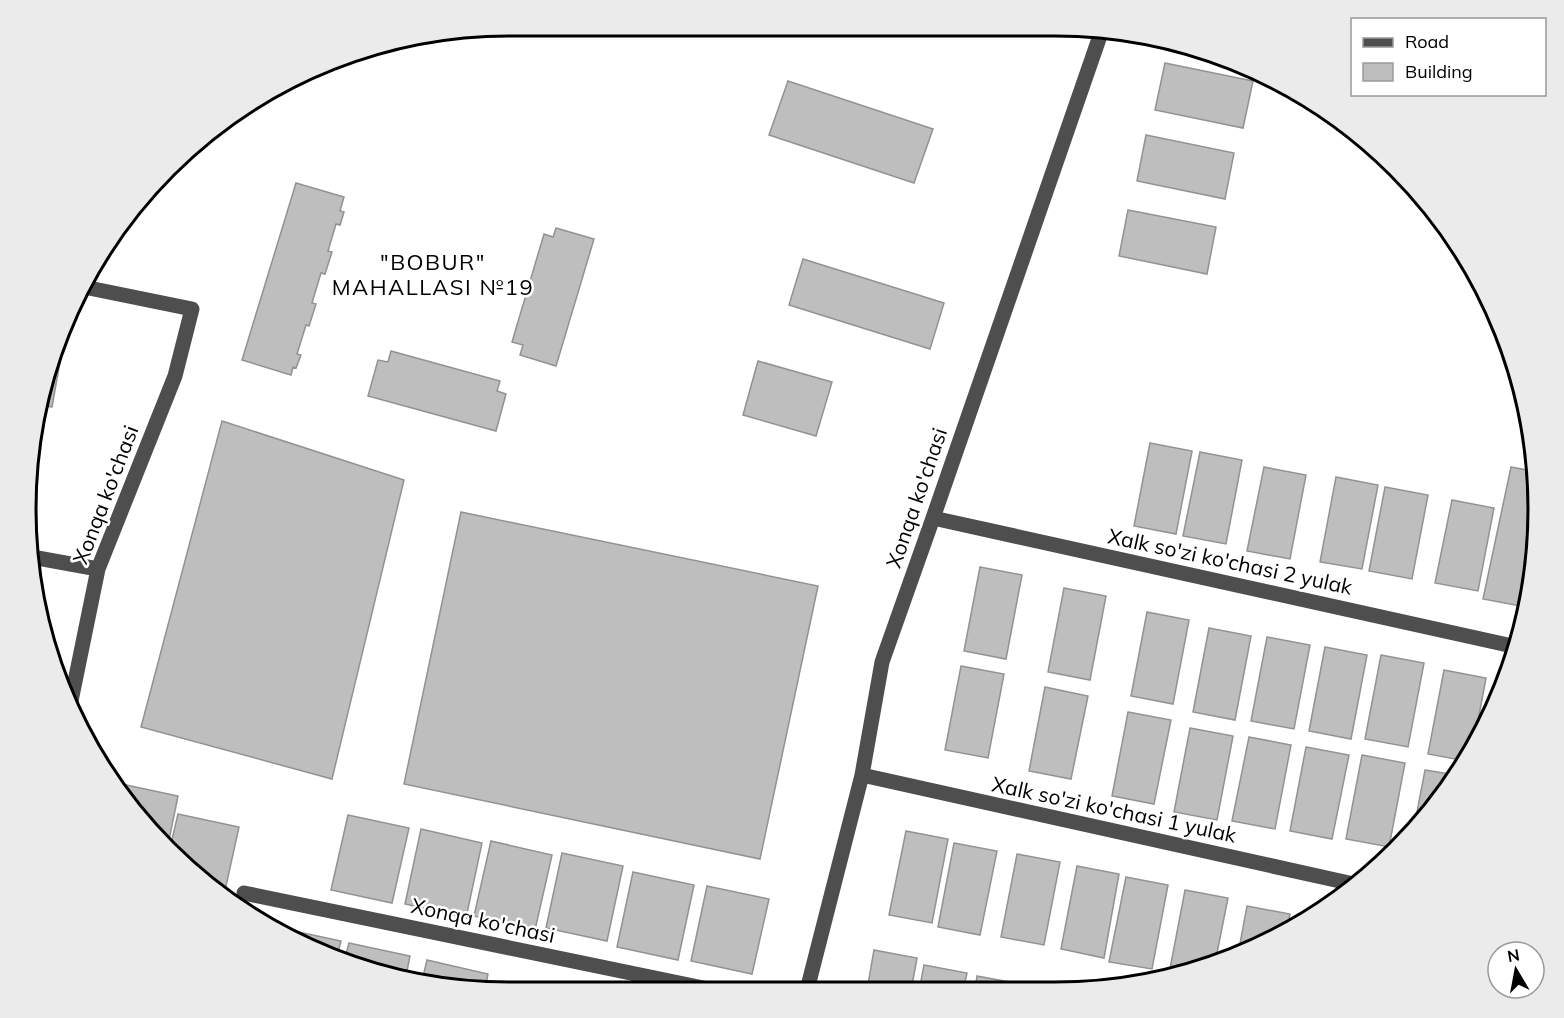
<svg xmlns="http://www.w3.org/2000/svg" width="1564" height="1018" font-family="Mulish,sans-serif">
<style>
.building{fill:#bebebe;stroke:#929292;stroke-width:1.5}
.lines{fill:none;stroke-linecap:round;stroke-linejoin:round}
.minor{stroke:#4e4e4e;stroke-width:15}
.labels{text-anchor:middle;stroke-width:5;stroke-linejoin:round;paint-order:stroke}
.street-label{font-size:21px;fill:#000;stroke:#fff}
.neighbourhood-label{font-size:22px;letter-spacing:1.5px;fill:#000;stroke:#fff}
.rim{fill:none;stroke:#000;stroke-width:3}
</style>
<rect width="100%" height="100%" fill="#fff"/>
<path class="building" d="M1165,63L1253,81L1243,128L1155,110Z
M788,81L933,129L914,183L769,135Z
M1146,135L1234,153L1225,199L1137,181Z
M296,183L344,197L340,211L344,212L340,225L336,224L328,251L332,252L325,274L321,273L312,303L316,304L309,326L306,325L297,354L301,355L296,368L293,367L291,375L242,360Z
M1128,210L1216,227L1207,274L1119,256Z
M556,228L594,239L556,366L520,355L523,345L512,342L544,234L553,237Z
M803,259L944,303L930,349L789,305Z
M66,317H68L52,407L43,406L62,324Z
M391,351L500,381L497,391L506,394L496,431L368,396L378,360L388,362Z
M758,361L832,382L816,436L743,415Z
M222,421L404,480L332,779L141,727Z
M1150,443L1192,451L1176,534L1134,526Z
M1200,452L1242,460L1226,544L1183,536Z
M1264,467L1306,475L1290,559L1247,551Z
M1511,467L1537,472V478L1534,572L1526,607L1483,599Z
M1336,477L1378,485L1362,569L1320,562Z
M1385,487L1428,495L1412,579L1369,571Z
M1452,500L1494,508L1478,591L1435,583Z
M461,512L818,586L760,859L404,784Z
M980,567L1022,575L1006,659L964,651Z
M1064,588L1106,596L1090,680L1048,672Z
M1147,612L1189,620L1173,704L1131,696Z
M1209,628L1251,636L1235,720L1193,712Z
M1267,637L1310,645L1294,729L1251,721Z
M1325,647L1367,655L1351,739L1309,731Z
M1381,655L1424,663L1408,747L1365,739Z
M961,666L1004,674L988,758L945,750Z
M1444,670L1486,678L1472,753L1466,761L1428,754Z
M1045,687L1088,696L1071,779L1029,771Z
M1128,712L1171,720L1154,804L1112,796Z
M1190,728L1233,736L1217,820L1174,812Z
M1249,737L1291,745L1275,829L1232,821Z
M1306,747L1349,755L1332,839L1290,831Z
M1362,755L1405,763L1389,847L1346,839Z
M1425,770L1456,775L1418,828L1413,833Z
M117,783L178,796L168,845Z
M178,814L239,827L224,895L190,872L170,848Z
M348,815L409,828L392,903L331,890Z
M421,829L482,843L466,918L405,904Z
M906,831L948,839L932,923L889,915Z
M491,841L552,855L535,930L474,916Z
M954,843L997,851L980,935L938,927Z
M562,853L623,866L607,941L546,928Z
M1017,854L1060,862L1044,945L1001,937Z
M1077,866L1119,874L1104,958L1061,949Z
M633,872L694,885L678,960L617,947Z
M1126,877L1168,885L1152,969L1109,962Z
M707,886L769,899L752,974L691,961Z
M1185,890L1228,898L1215,963L1180,976L1169,974Z
M1247,906L1290,914L1286,932L1269,943L1238,954Z
M280,928L341,941L337,956L295,943L279,932Z
M349,943L410,956L406,976L345,958Z
M874,950L917,958L911,991L867,990Z
M427,960L488,974L485,989L446,988L422,981Z
M924,965L967,973L963,991H919Z
M977,976L1020,984L1018,991H975Z
M512,982L548,989H510Z"/>
<g class="lines">
<path class="minor" d="M933,518L1517,647
M32,557L98,569
M71,701L98,569L175,376L192,309L84,287
M862,775L1358,885
M244,893L713,990
M807,990L862,775L882,662L933,518L1102,30"/>
</g>
<g class="labels">
<g class="street-label">
<text transform="translate(106 495) rotate(-69)" y="7">Xonqa ko'chasi</text>
<text transform="translate(917 498) rotate(-71)" y="7">Xonqa ko'chasi</text>
<text transform="translate(1230 562) rotate(12)" y="7">Xalk so'zi ko'chasi 2 yulak</text>
<text transform="translate(1114 810) rotate(12)" y="7">Xalk so'zi ko'chasi 1 yulak</text>
<text transform="translate(483 921) rotate(12)" y="7">Xonqa ko'chasi</text>
</g>
<g class="neighbourhood-label">
<text x="433" y="270">"BOBUR"<tspan x="433" dy="25">MAHALLASI №19</tspan></text>
</g>
</g>
<path d="M0 0H1564V1018H0ZM509 36H1055A473 473 0 0 1 1528 509V509A473 473 0 0 1 1055 982H509A473 473 0 0 1 36 509V509A473 473 0 0 1 509 36Z" fill="#ebebeb" fill-rule="evenodd"/>
<path class="rim" d="M509 36H1055A473 473 0 0 1 1528 509V509A473 473 0 0 1 1055 982H509A473 473 0 0 1 36 509V509A473 473 0 0 1 509 36Z"/>
<rect x="1351" y="18" width="195" height="78" fill="#ffffff" stroke="#999999" stroke-width="1.5"/>
<rect x="1363" y="38" width="30" height="9" fill="#4e4e4e" stroke="#999999" stroke-width="1.5"/>
<text x="1405" y="48" font-size="18" fill="#000000">Road</text>
<rect x="1363" y="63" width="30" height="18" fill="#bebebe" stroke="#999999" stroke-width="1.5"/>
<text x="1405" y="78" font-size="18" fill="#000000">Building</text>
<g transform="translate(1516 970) rotate(350)"><circle r="28" fill="#ffffff" stroke="#999999" stroke-width="1.5"/>
<path d="M0-4.5L10 22L0 15L-10 22Z" fill="#000000"/>
<text y="-9" font-size="16" font-weight="bold" text-anchor="middle" fill="#000000">N</text>
</g>
</svg>
